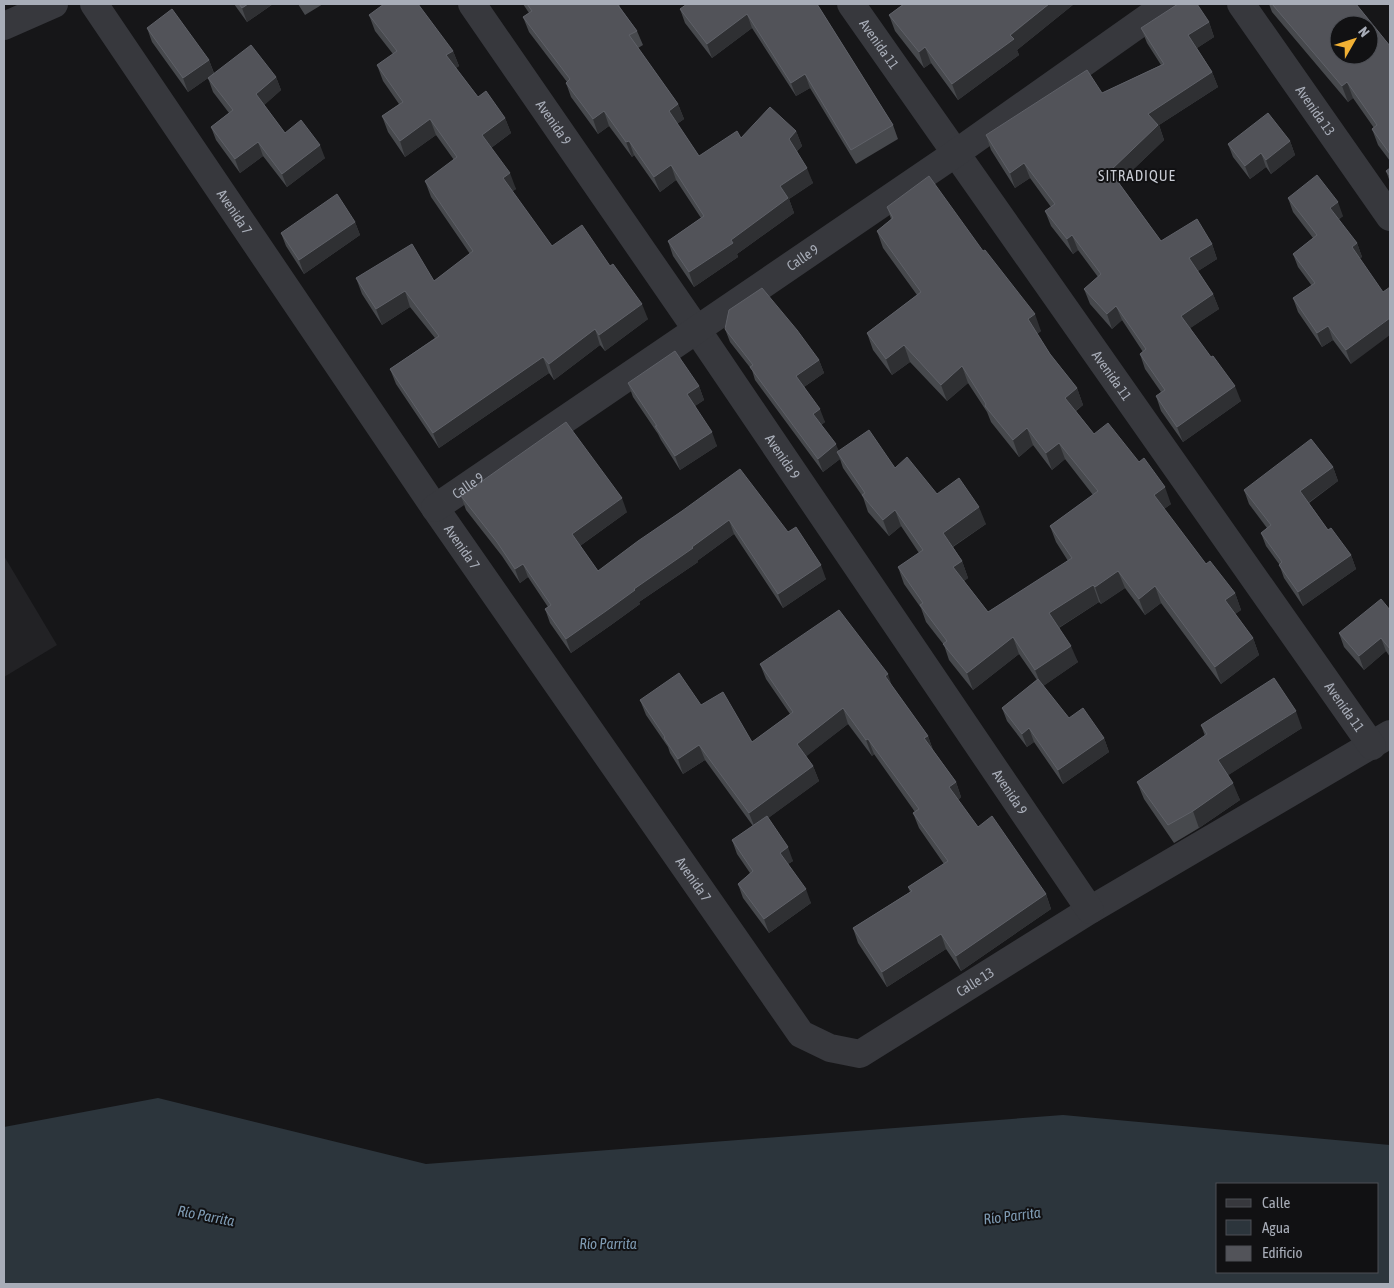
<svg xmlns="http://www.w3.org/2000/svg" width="1394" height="1288" font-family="'Asap Condensed',sans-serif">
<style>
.built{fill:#222225}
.water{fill:#2c353c;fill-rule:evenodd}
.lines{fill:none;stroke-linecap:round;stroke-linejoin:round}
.street{stroke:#37383d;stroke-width:28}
.wall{fill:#47494d}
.shaded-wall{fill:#2f3033}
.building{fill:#525359;stroke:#5f6168;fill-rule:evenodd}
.labels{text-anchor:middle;stroke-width:4;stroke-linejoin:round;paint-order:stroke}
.street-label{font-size:14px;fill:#a8adb8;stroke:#111113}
.neighbourhood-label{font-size:15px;letter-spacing:1px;fill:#c9ccd4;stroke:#111113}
.water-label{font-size:15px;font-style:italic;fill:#7f9bb3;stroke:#111113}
</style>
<rect width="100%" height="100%" fill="#161618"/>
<path class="built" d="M4,556L57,645L4,677Z"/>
<path class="water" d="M158,1098L426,1164L1063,1115L1390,1145V1284H4V1127ZM1218,1184H1378V1272H1218Z"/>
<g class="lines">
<g class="street">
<path id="s1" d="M94,4L435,508L801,1034L830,1048L860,1054L1090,910L1390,734"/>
<path id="s2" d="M472,4L697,330L1090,910"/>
<path id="s3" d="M851,4L1372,746"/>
<path id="s4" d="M1241,4L1390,217"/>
<path d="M4,26L54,4"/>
<path id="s5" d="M435,508L956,153L1167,4"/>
</g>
</g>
<path class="wall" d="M234,4H273L247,22Z
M298,4H323L305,15Z
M523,4H619L620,7L637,31L643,45L638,48L678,104L684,119L677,124L699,156L741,138L796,131L802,146L797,151L813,183L789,199L794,213L737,254L738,257L694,287L673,256L668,241L701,218L676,180L660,192L634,155L632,157L609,126L598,134L571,97L566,83L567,82L529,32L523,17L529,13Z
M817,4L893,125L898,139L856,164L810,88L796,96L752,28L712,58L685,23L680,9Z
M900,4H1074L1017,50L1019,55L958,100L931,63L924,68L895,31L889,15L902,5Z
M1269,4H1356L1390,46V161L1378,145L1372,129L1374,128L1353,98L1348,102L1272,12Z
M369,15L453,51L459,66L456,68L478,97L505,118L511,133L491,148L516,189L512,191L552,246L648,319L605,351L600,345L554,380L549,373L439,448L396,384L390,369L435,338L410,307L382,325L362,294L356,278L434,281L470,254L431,197L425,181L454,160L436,135L405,157L388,132L382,116L399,104L383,81L377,65L393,54L375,31Z
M1209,22L1214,37L1197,48L1212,72L1218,87L1159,125L1164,140L1119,183L1161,241L1212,244L1217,259L1198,271L1213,294L1219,309L1190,328L1241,401L1183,442L1161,411L1156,396L1161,392L1145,369L1140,354L1143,352L1122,320L1112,329L1090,304L1084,289L1098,277L1078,250L1073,254L1051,226L1045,211L1051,207L1030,178L1015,188L991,150L986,135L1102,93L1161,65L1147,43L1141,28Z
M147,28L209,60L214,73L276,77L281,90L264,105L285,133L325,158L287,187L263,156L240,173L216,140L211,127L229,113L213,92L208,78L188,92L152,42Z
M1290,141L1295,155L1271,174L1266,167L1250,179L1233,157L1228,144Z
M1390,168V182L1386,171Z
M1288,198L1343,216L1338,220L1357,243L1362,257L1360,258L1351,364L1333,340L1322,347L1298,312L1293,298L1312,286L1298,267L1293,254L1313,238L1293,212Z
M887,207L983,251L1041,331L1037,334L1050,354L1077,388L1083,405L1076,411L1094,434L1171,504L1164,509L1206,564L1235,593L1241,610L1235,614L1253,638L1259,655L1221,684L1161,603L1145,615L1125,588L1101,604L1099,602L1059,628L1078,662L1043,686L1069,718L1104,738L1109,752L1063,784L1034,742L1027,747L1007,721L1002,708L1037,680L1019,654L973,690L949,660L944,645L926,622L921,608L904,584L898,567L919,553L901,526L889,536L868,512L863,497L843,468L840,459L823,472L755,380L752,370L730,342L725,329L819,360L824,373L804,387L825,422L821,425L839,451L895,468L986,524L953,547L962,561L968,578L964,581L988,612L1068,561L1056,542L1050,526L1093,495L1065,459L1052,470L1033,445L1019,457L991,422L987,412L968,383L947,401L910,362L892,375L873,350L867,333L917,295L883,248L877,231L891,219Z
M355,222L360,235L304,274L286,246L281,233Z
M628,383L699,386L704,400L695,406L717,446L680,470L661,440L658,434L633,397Z
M1333,467L1338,481L1309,503L1328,530L1351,555L1356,569L1303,606L1284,578L1279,564L1266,546L1261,533L1267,528L1249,504L1244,490Z
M461,496L627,512L580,546L598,571L682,511L788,532L826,579L783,608L734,534L697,561L698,562L639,602L640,604L611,625L571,653L550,623L545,609L548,607L528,577L520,583L502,556L466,510Z
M1390,610V657L1386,651L1364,670L1344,647L1339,633Z
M760,664L892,686L928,736L933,750L956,782L961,797L958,800L978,827L1046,894L1051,909L961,971L946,949L887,987L858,943L853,928L910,892L908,887L944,864L919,828L913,813L915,812L874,754L872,756L848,724L806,756L813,766L819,781L768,818L793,861L788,864L811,903L769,933L743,898L738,884L750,873L737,854L732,840L753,826L705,760L683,774L670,753L668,747L646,715L640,700L701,705L752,742L790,714L766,679Z
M1201,725L1302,728L1228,775L1240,800L1199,828L1174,843L1144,799L1137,782L1205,736Z"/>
<path class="shaded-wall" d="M248,4H273L247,22L242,8Z
M1049,4H1074L1017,50L1019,55L958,100L952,84Z
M747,14L752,28L712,58L707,44Z
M1209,22L1214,37L1194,50L1188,35Z
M925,47L931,63L924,68L919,52Z
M453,51L459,66L452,71L446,55Z
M209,60L214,74L188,92L183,78Z
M1212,72L1218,87L1159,125L1164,140L1116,186L1110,171L1148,114Z
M805,74L810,88L796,96L791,83Z
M276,77L281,90L261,108L256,94Z
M1347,82L1353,98L1348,102L1342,86Z
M678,104L684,119L674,126L669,111Z
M604,111L609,126L598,134L593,119Z
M505,118L511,133L488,150L482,135Z
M430,119L436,135L405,157L400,141Z
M796,131L802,146L794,153L789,139Z
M629,141L634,155L632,157L626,142Z
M1290,141L1295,155L1271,174L1266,160Z
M258,142L263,156L240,173L235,159Z
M320,145L325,158L287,187L282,174Z
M1261,153L1266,167L1250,179L1245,166Z
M1024,163L1030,178L1015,188L1010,173Z
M671,165L676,180L660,192L654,177Z
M807,168L813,183L789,199L794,213L737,254L738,257L694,287L689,272L731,240L780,186Z
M510,173L516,189L509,194L503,178Z
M1338,202L1343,216L1335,222L1330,208Z
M355,222L360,235L304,274L299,260Z
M1072,235L1078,250L1073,254L1067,239Z
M1357,243L1362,257L1357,260L1352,247Z
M1212,244L1217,259L1195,273L1189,258Z
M405,291L410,307L382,325L376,309Z
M1213,294L1219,309L1186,331L1181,316Z
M642,304L648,319L605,351L599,335Z
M1116,306L1122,320L1112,329L1107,314Z
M1035,314L1041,331L1034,336L1028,319Z
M1390,318V335L1351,364L1346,350Z
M1328,326L1333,340L1322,347L1317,333Z
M595,329L600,345L554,380L549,364Z
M904,345L910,362L892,375L886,359Z
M543,357L549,373L439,448L433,433Z
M819,360L824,373L801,389L796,376Z
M962,366L968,383L947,401L941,385Z
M699,386L704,400L692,408L687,394Z
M1235,386L1241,401L1183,442L1177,427Z
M1077,388L1083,405L1071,414L1065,398Z
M820,409L825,422L818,427L813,414Z
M1027,428L1033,445L1019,457L1013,440Z
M712,432L717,446L680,470L675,456Z
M1059,443L1065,459L1052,470L1046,453Z
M836,444L841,457L837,452L840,459L823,472L818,459Z
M1333,467L1338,481L1305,505L1300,491Z
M1165,487L1171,504L1160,512L1154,495Z
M622,498L627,512L577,548L572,534Z
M979,507L986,524L949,549L943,533Z
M895,510L901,526L889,536L883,520Z
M729,520L734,534L697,561L698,562L639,602L640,604L611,625L571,653L566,639Z
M1351,555L1356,569L1303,606L1298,592Z
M962,561L968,578L960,584L953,567Z
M523,564L528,577L520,583L515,569Z
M821,565L826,579L783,608L778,594Z
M1118,571L1125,588L1101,604L1095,587Z
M1093,585L1099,602L1055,630L1049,613Z
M1155,586L1161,603L1145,615L1139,599Z
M1235,593L1241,610L1231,617L1225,600Z
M1013,637L1019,654L973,690L967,673Z
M1253,638L1259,655L1221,684L1215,667Z
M1381,638L1386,651L1364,670L1359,656Z
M1071,646L1078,662L1042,687L1035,670Z
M888,674L893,689L885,676Z
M843,708L848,724L803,759L797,744Z
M1296,711L1302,728L1224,778L1218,760Z
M1029,728L1034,742L1027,747L1022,734Z
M928,736L933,751L924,738Z
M1104,738L1109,752L1063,784L1058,770Z
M868,739L874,754L872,756L866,740Z
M699,745L705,760L683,774L678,759Z
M813,766L819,781L755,828L749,813Z
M956,782L961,797L955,803L949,787Z
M1233,783L1240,800L1199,828L1193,811Z
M788,847L793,861L785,866L780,853Z
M806,889L811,903L769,933L764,919Z
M1046,894L1051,909L961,971L956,956Z
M941,934L946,949L887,987L882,972Z"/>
<path class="building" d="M239,4H248L242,8Z
M384,4H418L453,51L446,55L478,97L486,91L505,118L482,135L510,173L503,178L552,246L582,225L610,266L613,264L642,304L599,335L595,329L549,364L543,357L433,433L390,369L439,336L405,291L376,309L356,278L412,244L434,281L473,251L425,181L457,157L430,119L400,141L382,116L403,102L377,65L397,51L369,15Z
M527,4H617L637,31L629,35L678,104L669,111L699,156L737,131L741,138L770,107L796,131L789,139L807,168L780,186L788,198L731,240L733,243L689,272L668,241L704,216L671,165L654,177L629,141L626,142L604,111L593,119L566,83L570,79L523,17L532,11Z
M687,4H817L893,125L851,150L805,74L791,83L747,14L707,44L680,9Z
M904,4H1049L1010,35L1014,39L952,84L925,47L919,52L889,15Z
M1178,4H1197L1209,22L1188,35L1212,72L1148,114L1158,125L1110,171L1161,241L1197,219L1212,244L1189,258L1213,294L1181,316L1211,357L1213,356L1235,386L1177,427L1156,396L1165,390L1140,354L1146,349L1116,306L1107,314L1084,289L1101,274L1072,235L1067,239L1045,211L1055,204L1024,163L1010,173L986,135L1087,70L1102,93L1164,64L1141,28Z
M1272,4H1356L1390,46V154L1372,129L1377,125L1347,82L1342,86ZM1339,25H1369V55H1339Z
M172,9L209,60L183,78L147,28Z
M251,45L276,77L256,94L285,133L301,120L320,145L282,174L258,142L235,159L211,127L233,110L208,78Z
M1268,113L1290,141L1266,160L1261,153L1245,166L1228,144Z
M1390,168V176L1386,171Z
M1317,175L1338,202L1330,208L1357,243L1352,247L1383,292L1390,287V318L1346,350L1328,326L1317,333L1293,298L1315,283L1293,254L1317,235L1288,198Z
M929,176L983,251L985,250L1035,314L1028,319L1050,354L1077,388L1065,398L1094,434L1108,423L1139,462L1144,458L1165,487L1154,495L1206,564L1210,561L1235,593L1225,600L1253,638L1215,667L1155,586L1139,599L1118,571L1095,587L1093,585L1049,613L1071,646L1035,670L1013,637L967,673L943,644L947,641L920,605L923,603L898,567L923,550L895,510L883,520L862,495L865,493L837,452L869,430L895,468L907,457L937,494L959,478L979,507L943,533L962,561L953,567L988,612L1072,558L1050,526L1098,491L1059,443L1046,453L1027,428L1013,440L985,406L986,404L962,366L941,385L904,345L886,359L867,333L921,292L877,231L893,218L887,207Z
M337,194L355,222L299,260L281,233Z
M762,288L797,330L819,360L796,376L820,409L813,414L836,444L818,459L750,367L753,365L725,329L729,310Z
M675,351L699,386L687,394L712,432L675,456L655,426H657L628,383Z
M566,422L622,498L572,534L598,571L638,541L682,511L740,469L788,532L796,527L821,565L778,594L729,520L692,547L693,548L634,589L635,590L606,611L566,639L545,609L551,605L523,564L515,569L497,542L461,496Z
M1311,439L1333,467L1300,491L1328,530L1331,528L1351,555L1298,592L1279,565L1282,562L1261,533L1271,525L1244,490Z
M1381,599L1390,610V649L1381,638L1359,656L1339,633Z
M839,610L888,674L885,676L928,736L924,738L956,782L949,787L978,827L992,816L1046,894L956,956L941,934L882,972L853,928L912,891L908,887L948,861L913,813L919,809L868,739L866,740L843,708L797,744L813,766L749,813L699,745L678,759L664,738L665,737L640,700L679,673L701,705L723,692L752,742L793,712L760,664Z
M1274,678L1296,711L1218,760L1233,783L1193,811L1168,825L1137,782L1207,734L1201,725Z
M1038,679L1069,718L1083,708L1104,738L1058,770L1029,728L1022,734L1002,708Z
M767,816L788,847L780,853L806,889L764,919L738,884L753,871L732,840Z"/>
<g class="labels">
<g class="street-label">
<text dy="5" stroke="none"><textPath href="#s3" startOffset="49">Avenida 11</textPath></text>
<text dy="5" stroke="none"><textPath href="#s4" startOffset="130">Avenida 13</textPath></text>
<text dy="5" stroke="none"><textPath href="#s2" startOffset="144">Avenida 9</textPath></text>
<text dy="5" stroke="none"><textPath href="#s1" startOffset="251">Avenida 7</textPath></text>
<text dy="5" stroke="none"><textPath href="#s5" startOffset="445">Calle 9</textPath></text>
<text dy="5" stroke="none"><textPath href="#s3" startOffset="454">Avenida 11</textPath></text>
<text dy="5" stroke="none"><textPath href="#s2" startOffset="549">Avenida 9</textPath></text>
<text dy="5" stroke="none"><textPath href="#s5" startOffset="40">Calle 9</textPath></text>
<text dy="5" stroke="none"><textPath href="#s1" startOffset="656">Avenida 7</textPath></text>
<text dy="5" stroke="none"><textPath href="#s3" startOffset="859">Avenida 11</textPath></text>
<text dy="5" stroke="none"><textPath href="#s2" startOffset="954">Avenida 9</textPath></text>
<text dy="5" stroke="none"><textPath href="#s1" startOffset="1061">Avenida 7</textPath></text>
<text dy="5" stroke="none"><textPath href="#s1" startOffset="1448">Calle 13</textPath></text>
</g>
<g class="neighbourhood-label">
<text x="1137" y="181">SITRADIQUE</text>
</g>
<g class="water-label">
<text transform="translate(206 1216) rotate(11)" y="5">Río Parrita</text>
<text transform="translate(1012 1216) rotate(-7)" y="5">Río Parrita</text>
<text x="608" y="1249">Río Parrita</text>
</g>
</g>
<rect width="1394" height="1288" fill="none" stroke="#a8adb8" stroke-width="10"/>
<rect x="1216" y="1183" width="162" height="90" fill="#111113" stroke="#4d4f55"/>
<rect x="1226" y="1199" width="25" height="8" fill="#37383d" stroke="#4d4f55"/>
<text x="1262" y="1208" font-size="15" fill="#a8adb8">Calle</text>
<rect x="1226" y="1220" width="25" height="15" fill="#2c353c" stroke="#4d4f55"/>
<text x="1262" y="1233" font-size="15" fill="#a8adb8">Agua</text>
<rect x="1226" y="1246" width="25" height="15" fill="#525359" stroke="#4d4f55"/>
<text x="1262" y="1258" font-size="15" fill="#a8adb8">Edificio</text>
<g transform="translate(1354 40) rotate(51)"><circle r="24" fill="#111113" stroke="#4d4f55"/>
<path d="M0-4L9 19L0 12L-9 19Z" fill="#f2b134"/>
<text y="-8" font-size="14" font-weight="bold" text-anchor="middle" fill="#a8adb8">N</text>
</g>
</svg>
